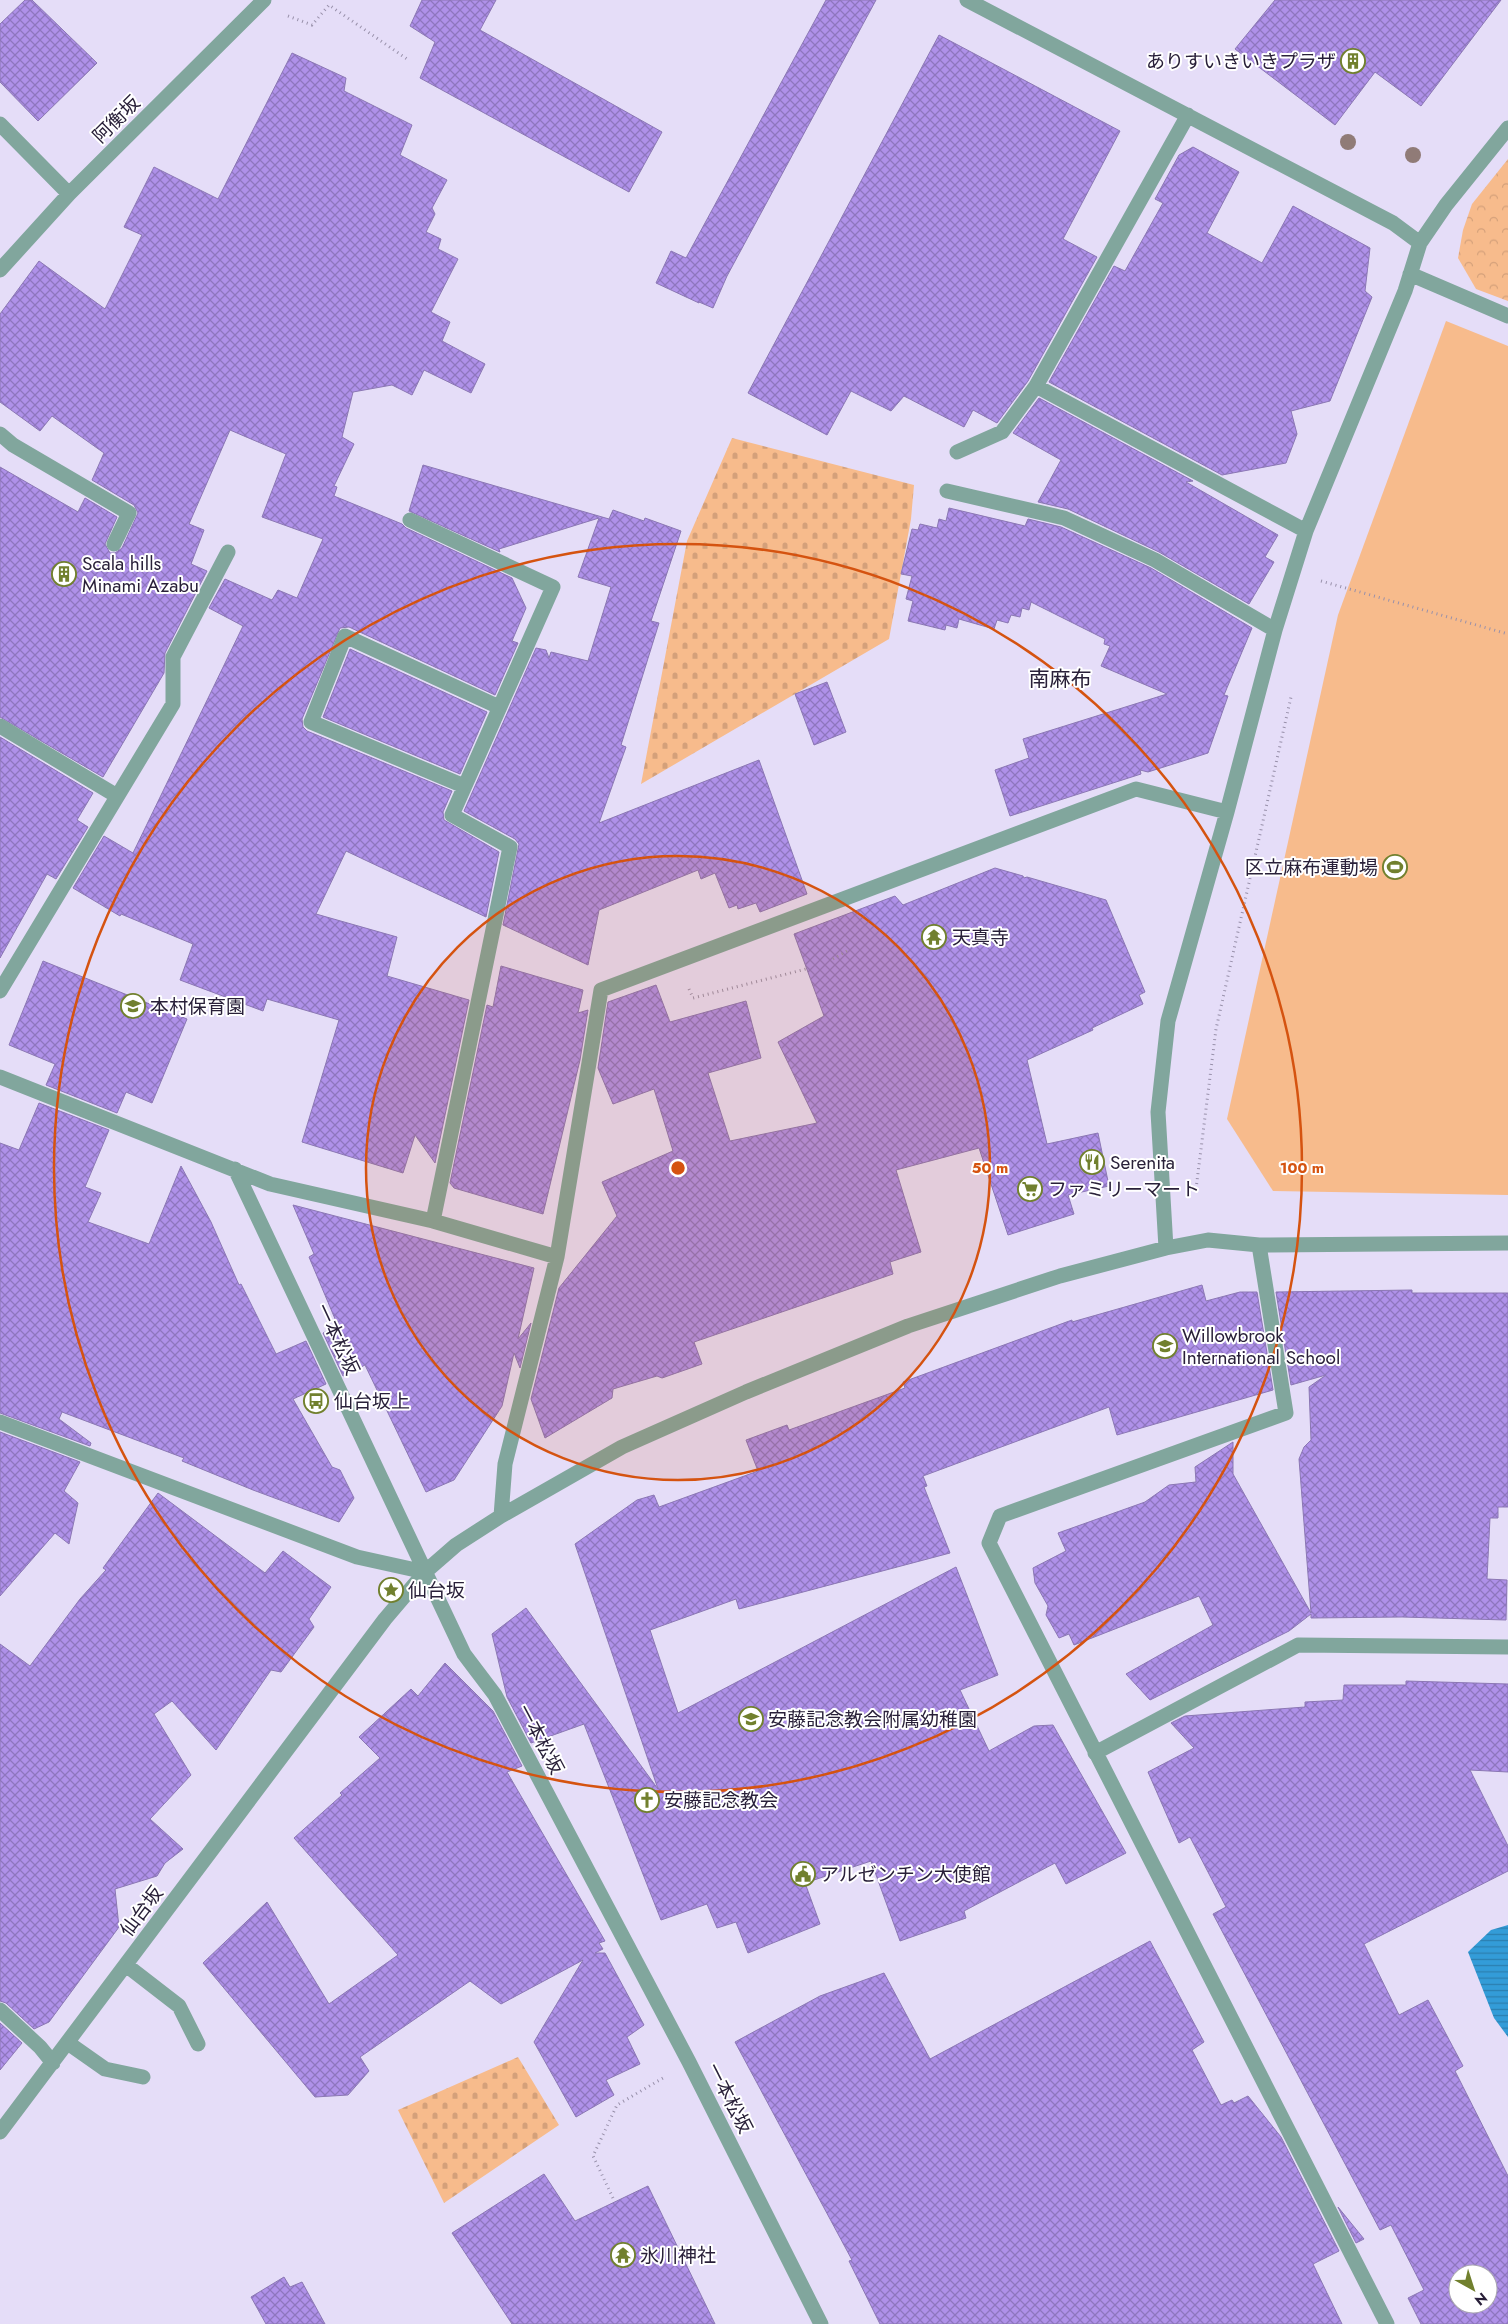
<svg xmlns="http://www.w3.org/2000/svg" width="1508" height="2324" font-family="Jost,'Noto Sans JP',sans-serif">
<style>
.green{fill:#f7bb8c}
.cemetery{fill:url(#cemetery-stones)}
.park{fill:url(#park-crowns)}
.water{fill:url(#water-rules)}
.building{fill:url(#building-cross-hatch);stroke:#8b77b4;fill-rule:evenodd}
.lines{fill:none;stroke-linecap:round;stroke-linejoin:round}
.path{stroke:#9890aa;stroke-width:3;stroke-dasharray:1 4;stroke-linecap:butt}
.minor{stroke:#81a69d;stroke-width:15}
.tree{fill:#907b77}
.ring{fill:none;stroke:#d55310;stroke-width:2.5}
.labels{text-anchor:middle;stroke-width:4;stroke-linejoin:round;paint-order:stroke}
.poi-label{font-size:19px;fill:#292039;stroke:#fff;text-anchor:start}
.street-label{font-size:19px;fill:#292039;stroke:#fff}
.quarter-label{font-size:21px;fill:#292039;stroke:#fff}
.centre{fill:#d55310;stroke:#fff;stroke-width:2.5}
.ring-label{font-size:15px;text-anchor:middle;font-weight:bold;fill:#d55310;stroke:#fff;stroke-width:4;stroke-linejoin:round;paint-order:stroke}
</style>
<defs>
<pattern id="cemetery-stones" width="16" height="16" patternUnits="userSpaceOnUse" patternTransform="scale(1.25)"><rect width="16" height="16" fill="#f7bb8c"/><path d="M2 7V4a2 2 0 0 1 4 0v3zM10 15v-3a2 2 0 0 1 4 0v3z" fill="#d4a07a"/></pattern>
<pattern id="park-crowns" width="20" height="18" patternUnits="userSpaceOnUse" patternTransform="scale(1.25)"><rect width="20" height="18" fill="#f7bb8c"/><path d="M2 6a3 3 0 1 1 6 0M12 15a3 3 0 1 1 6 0" fill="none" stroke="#d4a07a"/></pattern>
<pattern id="water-rules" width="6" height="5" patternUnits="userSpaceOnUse" patternTransform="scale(1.25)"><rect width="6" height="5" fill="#339cd8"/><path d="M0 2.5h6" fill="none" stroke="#2b7fb0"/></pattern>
<pattern id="building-cross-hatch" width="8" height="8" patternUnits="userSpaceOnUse" patternTransform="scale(1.25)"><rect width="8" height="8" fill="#af91e9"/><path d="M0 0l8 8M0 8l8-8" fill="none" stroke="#8e76be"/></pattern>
</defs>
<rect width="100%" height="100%" fill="#e5ddf8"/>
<path class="green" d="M1446,321L1508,346V1195L1273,1191L1227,1119L1338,615Z"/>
<path class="cemetery" d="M732,438L914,485L911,519L889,639L641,784L687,541Z
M518,2057L559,2125L444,2203L398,2110Z"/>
<path class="park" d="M1508,159V301L1476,289L1458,258L1463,230L1472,204Z"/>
<path class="water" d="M1508,1925V2037L1494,2018L1468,1952L1491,1930Z"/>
<path class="building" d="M25,0H32L97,63L38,121L0,82V24Z
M422,0H496L480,30L662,132L629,192L420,78L435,42L410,26Z
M826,0H876L727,276L713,308L699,302V303L656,283L671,251L686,258Z
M1275,0H1501L1421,106L1375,72L1335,125L1235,49Z
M939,35L1120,131L1063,239L1097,257L1028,381L997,423L973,410L964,427L904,396L891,411L851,391L827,435L748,393Z
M292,53L346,78L344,91L412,125L400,155L447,180L432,208L435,214L426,232L441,239L438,249L458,259L431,312L450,322L442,341L485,364L471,393L424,370L412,395L392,385L353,392L342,437L354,444L334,486L337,487L334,496L402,524L406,528L512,578L526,608L512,641L518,643L495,695L349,627L340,628L302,719L303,727L307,731L452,791L443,812L444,820L499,852L486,917L346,851L316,914L397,937L387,976L469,1000L435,1163L415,1135L403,1173L302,1142L339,1020L267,999L263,1011L180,980L193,944L121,914L120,916L73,888L104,836L133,853L243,626L209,608L225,579L272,600L278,590L297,598L323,539L262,517L286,454L230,430L189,524L204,530L191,564L207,571L165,653L164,673L103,777L0,717V467L78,512L85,498L117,517L105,544L110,553H115L122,548L138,513L134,505L92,480L104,453L52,416L40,431L0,402V314L39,261L105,309L142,235L124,227L154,167L218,199Z
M1193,147L1239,172L1207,233L1262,263L1293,206L1370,248L1365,291L1372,297L1330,401L1291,411L1297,434L1286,463L1222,475L1049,382L1114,266L1125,271L1163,203L1155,199L1179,155Z
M1039,398L1193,481L1186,482L1278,535L1265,557L1274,562L1249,604L1159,552L1068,509L1038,502L1061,460L1013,433Z
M423,465L609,519L613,510L644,521L645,518L681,531L651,621L659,623L621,745L626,747L599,823L759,760L807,894L760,912L756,903L738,909L737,905L729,908L715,873L701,879L698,870L599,910L588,965L503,925L519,844L515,839L464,811L536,648L546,650L549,658L551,652L588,661L611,587L578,577L599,518L499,549L500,552L409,511Z
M949,508L1025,526L1028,519L1061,527L1151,568L1252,628L1224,695L1228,696L1208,753L1148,772L1140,770L1141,774L1010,816L995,770L1029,758L1023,739L1167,694L1101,666L1110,646L1104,644L1105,639L1031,602L1029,610L1022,608L1020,617L1011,615L1008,623L997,620L994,629L959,619L957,628L946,625L945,630L908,621L913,601L906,599L912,576L901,574L912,529L918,530L920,524L937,528L939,519L946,521Z
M350,649L487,712L460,774L323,717Z
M827,682L846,732L814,745L795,694Z
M0,737L93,793L77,820L88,827L56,879L47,874L0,958Z
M995,868L1023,876L1024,878L1027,877L1106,900L1145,992L1139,995L1143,1004L1092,1028L1093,1030L1027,1060L1047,1144L1098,1133L1109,1186L1068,1195L1074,1214L1008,1235L979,1148L896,1170L921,1252L890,1262L893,1274L694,1342L702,1364L662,1378L657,1376L613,1389L612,1398L545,1438L531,1399L559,1288L617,1216L602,1182L673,1151L654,1089L613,1104L598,1068L608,1002L656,985L670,1022L746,1001L761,1058L708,1073L730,1141L817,1123L778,1042L824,1016L794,934L895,896L903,905Z
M43,961L187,1019L152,1103L126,1092L117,1113L46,1085L55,1064L9,1045Z
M501,966L583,990L578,1013L588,1010L580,1060L543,1214L454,1188L450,1183L487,1005L493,1007Z
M39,1103L109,1130L85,1187L101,1193L88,1222L149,1244L181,1166L211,1222L239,1285L241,1284L276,1354L306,1341L326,1384L293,1399L332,1467L340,1470L354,1498L339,1522L253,1490L182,1461L184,1458L62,1412L59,1419L91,1443L90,1446L0,1413V1143L19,1150Z
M293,1205L534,1268L518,1339L531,1323L520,1368L514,1353L502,1406L454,1480L426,1492L365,1365L343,1376L323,1333L338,1326L309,1257L314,1254Z
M1202,1285L1206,1301L1240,1292H1257L1273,1390L1117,1435L1109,1407L923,1476L927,1486L924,1487L950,1553L739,1609L736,1599L650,1630L678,1713L956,1567L998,1675L960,1690L989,1751L1034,1726L1053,1725L1126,1853L1066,1884L1055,1863L964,1911L966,1918L900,1941L871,1861L805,1883L820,1924L748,1953L736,1922L717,1928L707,1904L661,1920L584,1724L531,1743L507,1697L492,1634L526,1608L658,1789L575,1544L637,1500L654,1495L659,1507L758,1471L746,1440L787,1425L789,1430L905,1388L903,1382L1072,1320V1322Z
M1412,1290V1293H1508V1507H1498V1518H1490L1487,1579L1507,1580L1506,1620L1402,1617L1311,1618V1614L1289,1631L1150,1700L1126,1674L1213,1625L1199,1596L1074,1645L1069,1634L1059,1638L1046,1615L1048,1606L1035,1583L1033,1568L1066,1551L1058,1533L1145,1502L1169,1485L1196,1482L1195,1467L1233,1442V1474L1311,1613L1299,1459L1304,1447L1311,1440L1309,1387L1326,1375L1291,1385L1276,1292Z
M0,1432L80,1462L64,1491L78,1503L69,1544L55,1533L0,1596Z
M158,1493L265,1573L283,1551L331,1587L309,1619L314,1627L281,1672L271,1670L216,1750L172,1701L154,1714L191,1775L150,1819L183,1849L165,1863L157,1876L115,1889L119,1927L49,2022L34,2029L6,2003L0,2001V1644L30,1666L80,1599L106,1570L103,1568Z
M445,1663L493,1711L522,1766L507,1772L605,1941L599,1943L603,1949L595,1953H605L644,2025L627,2037L640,2064L606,2080L614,2095L576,2117L534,2042L583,1960L501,2004L470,1981L360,2057L369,2071L348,2095L315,2097L203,1963L267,1902L329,2004L398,1955L294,1838L342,1795L340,1793L380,1758L359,1737L411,1689L418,1696Z
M1406,1681L1508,1684V1772L1470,1770L1508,1846V1871L1364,1944L1399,2015L1428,2000L1463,2066L1455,2071L1508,2176V2324H1421L1408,2298L1424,2290L1391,2225L1380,2230L1213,1914L1226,1907L1190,1837L1179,1843L1148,1772L1194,1748L1171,1723L1185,1716L1305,1707V1702L1343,1700L1344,1685H1406ZM1458,2274H1488V2304H1458Z
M1150,1941L1204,2042L1192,2050L1221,2105L1232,2100L1234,2103L1248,2096L1281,2137L1339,2251L1313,2264L1342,2324H880L849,2261L852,2260L735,2042L820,1996L884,1973L930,2059Z
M0,2023L22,2043L0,2070Z
M544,2174L575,2221L648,2186L715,2324H512L452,2233Z
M1338,2207L1364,2239L1356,2243Z
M284,2277L290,2287L302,2282L325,2324H266L251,2297Z"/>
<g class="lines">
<path class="path" d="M288,16L312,25L329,5L407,59
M1321,581L1508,634
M833,959L847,951
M689,989L693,998L806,969
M1196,1189L1216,1029L1291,697
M613,2198L593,2156L617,2105L663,2078"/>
<path class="minor" d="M967,0L1393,223L1420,243
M0,124L69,194
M0,270L69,194L264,0
M1410,274L1508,316
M1036,386L1306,531
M0,434L13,445L129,513L114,544
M957,452L1002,432L1036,386L1188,115
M947,491L1064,518L1155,560L1275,630
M410,520L553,587L452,815L510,847L433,1221
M0,726L117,796
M464,786L311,722L345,636L499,707
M0,991L173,704V657L228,552
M0,1077L270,1184L433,1221L557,1257L505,1464L501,1516
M235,1169L464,1654L495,1695L689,2062L821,2324
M1259,1245L1286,1413L1000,1516L989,1543L1387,2324
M1166,1248L1158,1112L1168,1021L1227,812L1275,630L1306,531L1405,291L1420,243L1446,205L1508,128
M557,1257L601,990L1136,789L1227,812
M0,1422L357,1557L425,1572
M1095,1753L1298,1645L1508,1647
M126,1965L179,2006L198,2044
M0,2010L40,2047L53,2063
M68,2043L105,2069L143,2077
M0,2132L385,1619L425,1572L456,1545L501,1516L622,1447L746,1392L908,1326L1060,1276L1166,1248L1208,1240L1259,1245L1508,1243"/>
</g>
<g class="tree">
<circle cx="1348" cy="142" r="8"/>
<circle cx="1413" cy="155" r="8"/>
</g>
<circle cx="678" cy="1168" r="312" fill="#d55310" fill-opacity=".12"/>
<g class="ring">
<circle cx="678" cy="1168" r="312"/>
<circle cx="678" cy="1168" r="624"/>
</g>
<defs>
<symbol id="building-ring" viewBox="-11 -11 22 22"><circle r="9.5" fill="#fff" stroke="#71802e" stroke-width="1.5"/><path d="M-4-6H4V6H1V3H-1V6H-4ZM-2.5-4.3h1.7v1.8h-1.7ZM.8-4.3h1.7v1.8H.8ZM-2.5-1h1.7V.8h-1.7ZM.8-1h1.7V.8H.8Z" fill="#71802e"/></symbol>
<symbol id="stadium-ring" viewBox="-11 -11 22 22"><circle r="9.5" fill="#fff" stroke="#71802e" stroke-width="1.5"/><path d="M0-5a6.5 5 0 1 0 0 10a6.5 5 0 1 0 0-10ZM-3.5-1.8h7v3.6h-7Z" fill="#71802e"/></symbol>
<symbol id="temple-ring" viewBox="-11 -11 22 22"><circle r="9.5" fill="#fff" stroke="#71802e" stroke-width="1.5"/><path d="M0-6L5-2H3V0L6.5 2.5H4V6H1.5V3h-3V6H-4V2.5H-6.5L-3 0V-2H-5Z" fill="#71802e"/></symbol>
<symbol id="school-ring" viewBox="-11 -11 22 22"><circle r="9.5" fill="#fff" stroke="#71802e" stroke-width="1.5"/><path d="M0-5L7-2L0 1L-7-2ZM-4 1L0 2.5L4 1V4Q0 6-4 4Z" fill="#71802e"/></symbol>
<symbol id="restaurant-ring" viewBox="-11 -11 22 22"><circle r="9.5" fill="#fff" stroke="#71802e" stroke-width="1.5"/><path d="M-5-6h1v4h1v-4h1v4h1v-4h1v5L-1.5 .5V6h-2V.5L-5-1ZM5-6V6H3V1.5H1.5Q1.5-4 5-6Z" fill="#71802e"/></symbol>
<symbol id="supermarket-ring" viewBox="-11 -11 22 22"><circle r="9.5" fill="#fff" stroke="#71802e" stroke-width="1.5"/><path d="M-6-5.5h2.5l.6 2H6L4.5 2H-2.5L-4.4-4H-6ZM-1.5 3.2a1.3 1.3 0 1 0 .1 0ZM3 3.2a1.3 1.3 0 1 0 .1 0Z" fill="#71802e"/></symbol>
<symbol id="bus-ring" viewBox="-11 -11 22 22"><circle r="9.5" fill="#fff" stroke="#71802e" stroke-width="1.5"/><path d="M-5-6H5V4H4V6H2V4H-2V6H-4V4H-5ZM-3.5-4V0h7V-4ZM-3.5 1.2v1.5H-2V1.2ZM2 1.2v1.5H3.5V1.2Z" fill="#71802e"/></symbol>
<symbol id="sight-ring" viewBox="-11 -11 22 22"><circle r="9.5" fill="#fff" stroke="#71802e" stroke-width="1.5"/><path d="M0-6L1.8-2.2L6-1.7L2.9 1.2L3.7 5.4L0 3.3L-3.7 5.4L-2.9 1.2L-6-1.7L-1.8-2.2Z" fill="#71802e"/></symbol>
<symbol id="church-ring" viewBox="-11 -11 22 22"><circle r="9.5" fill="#fff" stroke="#71802e" stroke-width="1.5"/><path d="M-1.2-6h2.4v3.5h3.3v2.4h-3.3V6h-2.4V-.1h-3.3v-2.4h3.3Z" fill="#71802e"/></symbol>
<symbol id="civic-ring" viewBox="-11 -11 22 22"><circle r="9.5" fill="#fff" stroke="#71802e" stroke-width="1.5"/><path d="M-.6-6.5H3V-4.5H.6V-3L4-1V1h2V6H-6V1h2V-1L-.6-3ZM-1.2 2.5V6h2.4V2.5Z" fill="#71802e"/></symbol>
</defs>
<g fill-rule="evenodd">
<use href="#building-ring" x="1339" y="47" width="28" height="28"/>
<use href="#building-ring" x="50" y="560" width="28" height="28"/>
<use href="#stadium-ring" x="1381" y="853" width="28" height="28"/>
<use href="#temple-ring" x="920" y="923" width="28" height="28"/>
<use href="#school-ring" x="119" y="992" width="28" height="28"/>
<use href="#restaurant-ring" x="1078" y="1148" width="28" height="28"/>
<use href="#supermarket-ring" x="1016" y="1175" width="28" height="28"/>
<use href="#school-ring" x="1151" y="1332" width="28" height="28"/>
<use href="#bus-ring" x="302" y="1387" width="28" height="28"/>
<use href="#sight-ring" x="377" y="1576" width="28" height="28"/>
<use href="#school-ring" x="737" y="1705" width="28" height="28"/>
<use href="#church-ring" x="633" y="1786" width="28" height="28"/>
<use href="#civic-ring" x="789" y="1860" width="28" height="28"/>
<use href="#temple-ring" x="609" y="2241" width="28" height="28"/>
</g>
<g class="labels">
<g class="poi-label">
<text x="1336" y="68" text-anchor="end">ありすいきいきプラザ</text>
<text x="82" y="570">Scala hills<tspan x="82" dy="22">Minami Azabu</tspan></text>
<text x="1378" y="874" text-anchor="end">区立麻布運動場</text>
<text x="952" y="944">天真寺</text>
<text x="150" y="1013">本村保育園</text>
<text x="1110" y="1169">Serenita</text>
<text x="1048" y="1196">ファミリーマート</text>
<text x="1182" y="1342">Willowbrook<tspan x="1182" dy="22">International School</tspan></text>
<text x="334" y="1408">仙台坂上</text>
<text x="408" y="1597">仙台坂</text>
<text x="768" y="1726">安藤記念教会附属幼稚園</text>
<text x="664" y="1807">安藤記念教会</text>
<text x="820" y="1881">アルゼンチン大使館</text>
<text x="640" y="2262">氷川神社</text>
</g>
<g class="street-label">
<text transform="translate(116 119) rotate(-45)" y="7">阿衡坂</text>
<text transform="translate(338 1339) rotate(65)" y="7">一本松坂</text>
<text transform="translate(541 1739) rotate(62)" y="7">一本松坂</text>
<text transform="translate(141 1911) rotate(-53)" y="7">仙台坂</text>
<text transform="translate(730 2098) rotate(63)" y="7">一本松坂</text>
</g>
<g class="quarter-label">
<text x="1060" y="686">南麻布</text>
</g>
</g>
<circle cx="678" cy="1168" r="8" class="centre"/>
<g class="ring-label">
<text x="990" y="1173">50 m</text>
<text x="1302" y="1173">100 m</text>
</g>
<g transform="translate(1473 2289) rotate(141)"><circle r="24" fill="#ffffff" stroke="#a9a6b0"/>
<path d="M0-4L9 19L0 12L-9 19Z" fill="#71802e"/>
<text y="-8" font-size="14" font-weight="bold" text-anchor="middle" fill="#292039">N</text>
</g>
</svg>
